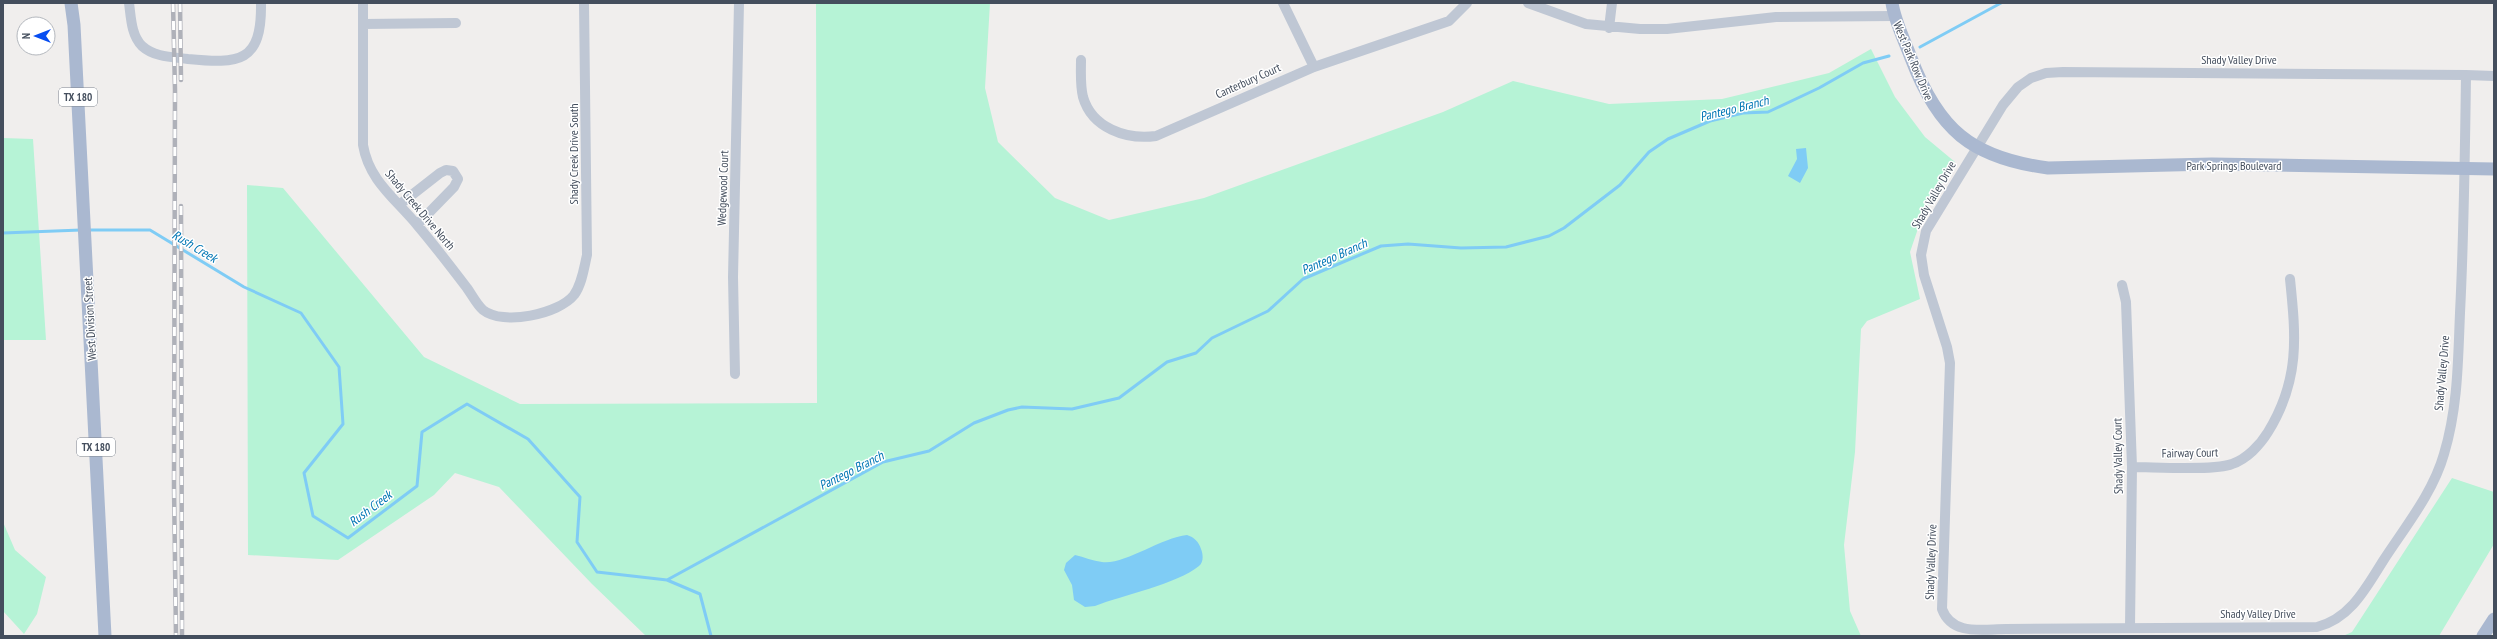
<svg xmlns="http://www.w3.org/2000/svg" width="2497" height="639" font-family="'PT Sans Narrow',sans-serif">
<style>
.green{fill:#b6f3d6}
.water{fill:#7fccf5}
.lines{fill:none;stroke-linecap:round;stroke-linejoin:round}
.stream{stroke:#7fccf5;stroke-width:3}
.minor{stroke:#bfc7d4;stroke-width:10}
.major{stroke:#aab8d0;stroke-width:13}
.rail-casing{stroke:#afb1b9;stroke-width:4.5}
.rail{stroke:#fff;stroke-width:3;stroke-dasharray:9;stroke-linecap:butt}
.labels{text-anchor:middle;stroke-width:3;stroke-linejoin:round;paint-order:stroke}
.shield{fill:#fff;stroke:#7c838e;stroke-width:1}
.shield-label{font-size:11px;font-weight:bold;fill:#444e5d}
.street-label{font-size:12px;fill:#444e5d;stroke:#fff}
.water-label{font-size:13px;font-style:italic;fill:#0076b4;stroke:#fff}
</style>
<rect width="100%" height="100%" fill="#f0eeed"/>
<path class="green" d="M816,3H990L985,88L998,142L1055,198L1109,220L1204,198L1443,112L1513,81L1609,104L1722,99L1829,73L1871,49L1895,97L1925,137L1955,162L1923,214L1910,252L1920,299L1867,321L1861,329L1855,452L1844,545L1850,611L1861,636H646L592,584L499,487L455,473L434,495L338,560L248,555L247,185L283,188L424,357L520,404L817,403Z
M3,138L33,139L46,340H3Z
M2452,478L2494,492V544L2439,636H2343L2352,632Z
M3,522L15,550L46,577L37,614L24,634L3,611Z"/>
<path class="water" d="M1806,148L1808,168L1800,183L1788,176L1797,159L1796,149Z
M1187,535C1194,537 1199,542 1201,549C1203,554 1204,562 1199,566C1177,584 1123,595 1095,606L1085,607L1074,600L1072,585L1064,570L1066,563L1075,555C1084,557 1093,561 1102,562C1125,565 1160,538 1187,535Z"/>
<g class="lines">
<path class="stream" d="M1920,47L2001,3
M87,230H150L244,287L301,313L339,367L343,424L304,473L313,516L348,538L417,486L422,432L467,404L528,439L580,497L577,542L597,572L667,580L700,594L711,636
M3,233L81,230
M667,580L883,462L929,451L974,423L1008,410L1022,407L1072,409L1119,398L1167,362L1196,353L1212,338L1268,311L1303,279L1381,246L1408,244L1461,248L1506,247L1549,236L1564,228L1620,185L1649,152L1668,139L1710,121L1743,113L1768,112L1819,88L1863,63L1889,56"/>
<path class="minor" d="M129,3C131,17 131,35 142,46C154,57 172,57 188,59C239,64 262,63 261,3
M363,3V145C369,181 396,199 418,226C435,246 451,267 467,288C472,295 477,305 483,310C503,326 559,314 574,295C582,284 584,268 587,255L584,3
M1283,3L1314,67
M1528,3L1586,24L1640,29H1667L1776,17L1894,16
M363,24L456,23
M1609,28L1612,3
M1081,60C1081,72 1080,85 1083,97C1092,128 1126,140 1156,136L1314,67L1449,21L1467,3
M2466,75C2465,154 2464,234 2460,313C2458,360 2458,408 2444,454C2433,493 2405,527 2383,561C2366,588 2350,619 2317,627L2006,629C1982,629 1952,636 1942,609L1950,363L1947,347L1924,275L1921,255L1926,231L2003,105L2018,87L2031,78L2046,73L2063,72L2466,75L2494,76
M399,205L440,173L446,170L453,171L458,179L454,187L417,225
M2122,285L2126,302L2132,467L2130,627
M735,374L733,277L739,3
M2132,467C2155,467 2214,471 2232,464C2247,459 2260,445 2268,432C2300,380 2296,337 2290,279"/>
<path class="major" d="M71,3L74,25L105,636
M1892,3C1895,22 1904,39 1911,58C1938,129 1971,158 2048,168L2212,164L2494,169
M2483,636L2494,619"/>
<defs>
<path id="rail" d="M173,3L175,90L174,486L176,636
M180,3L181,80
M181,206L182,636"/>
</defs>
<use href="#rail" class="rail-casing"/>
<use href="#rail" class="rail"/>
</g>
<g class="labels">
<g class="shield">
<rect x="59" y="88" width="38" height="18" rx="3"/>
<rect x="77" y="438" width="38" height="18" rx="3"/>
</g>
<g class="shield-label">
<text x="78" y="101">TX 180</text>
<text x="96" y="451">TX 180</text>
</g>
<g class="street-label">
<text x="2239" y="64">Shady Valley Drive</text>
<text transform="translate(1913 61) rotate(67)" y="4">West Park Row Drive</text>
<text transform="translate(1248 81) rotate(-24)" y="4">Canterbury Court</text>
<text transform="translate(574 154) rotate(-90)" y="4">Shady Creek Drive South</text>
<text x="2234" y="170">Park Springs Boulevard</text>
<text transform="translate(723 188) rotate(-88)" y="4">Wedgewood Court</text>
<text transform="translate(1934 195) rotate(-60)" y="4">Shady Valley Drive</text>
<text transform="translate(420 210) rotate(50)" y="4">Shady Creek Drive North</text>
<text transform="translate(90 319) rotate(-93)" y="4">West Division Street</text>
<text transform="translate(2442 373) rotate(-85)" y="4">Shady Valley Drive</text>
<text transform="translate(2190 453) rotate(-1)" y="4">Fairway Court</text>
<text transform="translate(2118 456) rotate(-91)" y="4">Shady Valley Court</text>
<text transform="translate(1931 562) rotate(-88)" y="4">Shady Valley Drive</text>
<text x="2258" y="618">Shady Valley Drive</text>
</g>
<g class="water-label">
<text transform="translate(1734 108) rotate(-14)" y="5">Pantego Branch</text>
<text transform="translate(195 246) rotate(31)" y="5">Rush Creek</text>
<text transform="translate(1334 256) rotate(-24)" y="5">Pantego Branch</text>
<text transform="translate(851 470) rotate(-27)" y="5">Pantego Branch</text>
<text transform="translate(370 508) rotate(-37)" y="5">Rush Creek</text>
</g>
</g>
<rect width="2497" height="639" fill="none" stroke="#444e5d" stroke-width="8"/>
<g transform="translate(36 36) rotate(270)"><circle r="19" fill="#ffffff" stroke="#b4b8be"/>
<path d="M0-3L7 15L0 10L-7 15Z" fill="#074df1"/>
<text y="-6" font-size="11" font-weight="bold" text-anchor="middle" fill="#444e5d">N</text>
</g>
</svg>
